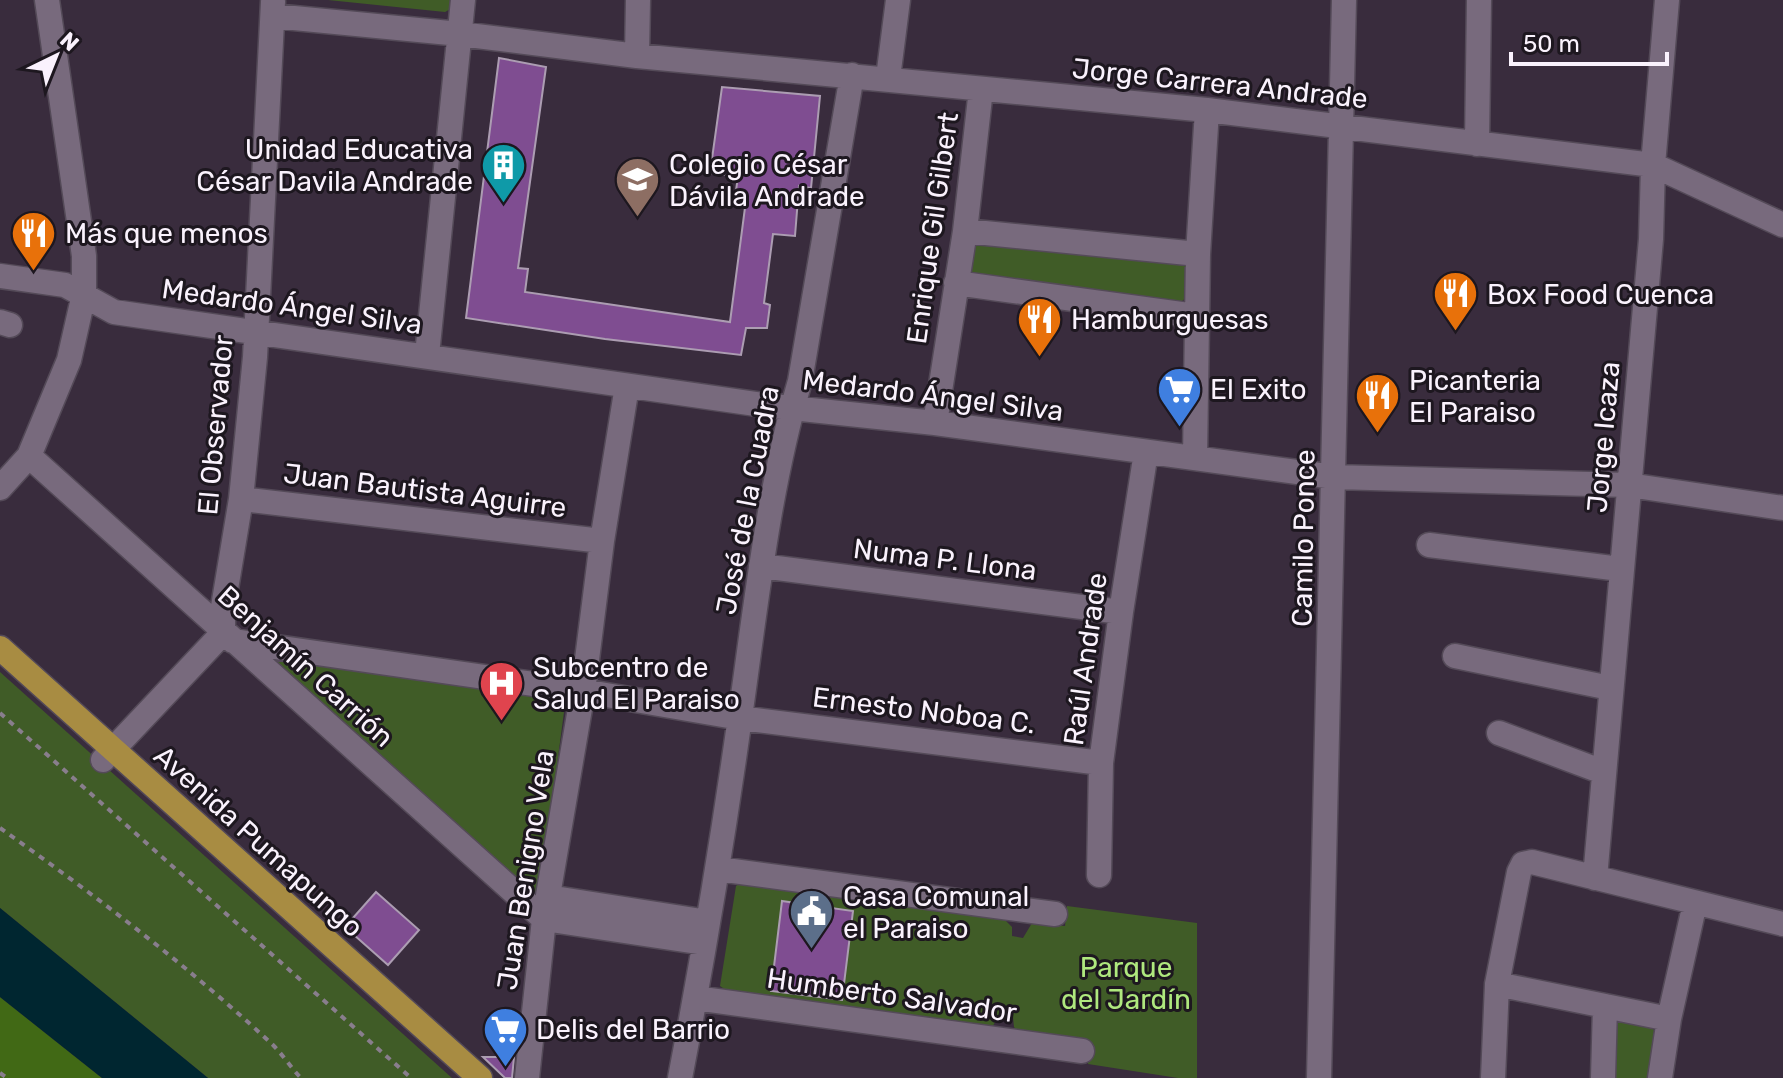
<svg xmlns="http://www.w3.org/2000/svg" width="1783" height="1078" font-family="Rubik,sans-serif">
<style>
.green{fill:#405c27}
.forest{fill:#416915}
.water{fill:#002630}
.building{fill:#7f4d91;stroke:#ac9db2;stroke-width:2}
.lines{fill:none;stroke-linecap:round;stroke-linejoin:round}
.minor-casing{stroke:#544a58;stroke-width:27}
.major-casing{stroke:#544a58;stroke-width:27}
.path{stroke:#897e8d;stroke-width:4;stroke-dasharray:6 6;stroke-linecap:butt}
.minor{stroke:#786a7d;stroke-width:24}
.major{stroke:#a88c42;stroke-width:24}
.labels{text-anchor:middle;stroke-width:6;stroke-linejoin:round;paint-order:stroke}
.street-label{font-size:28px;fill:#faf2fd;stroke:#1d171f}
.poi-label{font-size:28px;fill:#faf2fd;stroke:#1d171f;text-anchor:start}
.park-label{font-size:28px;fill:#afe87e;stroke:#1d171f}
</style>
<rect width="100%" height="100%" fill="#392c3d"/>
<path class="green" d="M328,0H458L454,7L445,12Z
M973,241L1184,263L1188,267L1187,297L1177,305L971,273L968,272Z
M273,655L566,697L539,900L270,662Z
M0,672L452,1078H208L0,908Z
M743,881L1005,920L1012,927V936L1023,938L1032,923L1065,926L1067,906L1197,923V1078H1178L1088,1064L1089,1043L1018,1033L1014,1027L1013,1017L1000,1014L991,1029L727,991L720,986L736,886Z
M1609,1015L1648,1025L1654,1030L1650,1078H1605Z"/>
<path class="forest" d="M0,997L102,1078H0Z"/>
<path class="water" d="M0,908L208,1078H102L0,997Z"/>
<path class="building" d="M499,58L546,67L518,268L528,269L525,292L730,322L746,200L735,198L738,176L710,173L722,87L820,96L811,188L799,186L795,236L773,234L764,303L770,305L767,328H746L741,355L605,339L466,318Z
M376,892L419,930L388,965L345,927Z
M782,901L853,911L842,1000L771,991Z
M483,1057H514L512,1078H505Z"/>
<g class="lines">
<defs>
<path id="minor" d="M273,16L460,34L637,56L1207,110L1653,165L1783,225
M637,56L638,0
M888,78L898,0
M1477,144L1479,0
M965,231L1198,254
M0,276L65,285L114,312L763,405L935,423L1334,477L1629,485L1783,508
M956,283L1196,316
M0,322L10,325
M427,355L463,0
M935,423L965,231L981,89
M29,456L544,919L704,943
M1195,458L1198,254L1207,110
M0,488L29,456L69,360L84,294V256L47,0
M241,499L602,541
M1429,545L1620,569
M761,566L1121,612
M233,641L583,691L740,718L1101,763
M1455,656L1610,688
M1499,733L1603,772
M103,760L223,633V607L241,499L255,357L273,2
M718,869L1055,914
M1099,875L1101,763L1121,612L1146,452
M1595,878L1651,239L1653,165L1667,0
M548,897L708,922
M1497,984L1669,1019
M695,998L1082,1051
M527,1078L544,919L583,691L602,541L627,386
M680,1078C703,958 723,838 740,717C756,605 768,490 800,381L852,75
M1319,1078L1344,0
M1493,1078L1497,984L1519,872L1523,864L1532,862L1783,924
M1603,1078L1605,1006
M1660,1078L1669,1019L1695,903"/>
<path id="major" d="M0,648L480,1078"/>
</defs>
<use href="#minor" class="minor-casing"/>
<use href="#major" class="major-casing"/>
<path class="path" d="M0,713L411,1078
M0,828C95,895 188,966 273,1045C283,1055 291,1068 301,1078
M0,1073L7,1078"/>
<use href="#minor" class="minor"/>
<use href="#major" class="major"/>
</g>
<defs>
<symbol id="building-pin" viewBox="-11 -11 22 30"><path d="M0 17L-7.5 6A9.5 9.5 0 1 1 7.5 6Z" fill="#0f9aa8" stroke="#1d171f"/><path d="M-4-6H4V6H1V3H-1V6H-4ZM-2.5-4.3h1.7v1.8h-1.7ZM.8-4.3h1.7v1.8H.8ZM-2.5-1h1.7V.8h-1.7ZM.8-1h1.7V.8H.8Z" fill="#fff"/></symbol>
<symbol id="school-pin" viewBox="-11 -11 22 30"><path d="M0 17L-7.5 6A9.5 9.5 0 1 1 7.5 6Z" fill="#8d6e63" stroke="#1d171f"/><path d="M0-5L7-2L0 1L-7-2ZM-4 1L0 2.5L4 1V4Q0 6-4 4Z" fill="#fff"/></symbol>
<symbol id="restaurant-pin" viewBox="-11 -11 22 30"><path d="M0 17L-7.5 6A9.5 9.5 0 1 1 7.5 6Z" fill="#e8710a" stroke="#1d171f"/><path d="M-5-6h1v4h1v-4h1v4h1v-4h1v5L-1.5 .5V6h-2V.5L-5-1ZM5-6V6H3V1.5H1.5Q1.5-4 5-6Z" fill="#fff"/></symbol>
<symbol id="supermarket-pin" viewBox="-11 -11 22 30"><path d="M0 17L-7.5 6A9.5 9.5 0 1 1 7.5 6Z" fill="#3f7fe0" stroke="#1d171f"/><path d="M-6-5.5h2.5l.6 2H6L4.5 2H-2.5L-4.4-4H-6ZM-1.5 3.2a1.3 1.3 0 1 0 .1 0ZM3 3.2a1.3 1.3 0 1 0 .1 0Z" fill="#fff"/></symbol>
<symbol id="hospital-pin" viewBox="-11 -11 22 30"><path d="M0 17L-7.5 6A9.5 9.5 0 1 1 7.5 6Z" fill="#e0444e" stroke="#1d171f"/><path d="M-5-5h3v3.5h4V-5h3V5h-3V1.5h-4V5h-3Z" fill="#fff"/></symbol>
<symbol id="civic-pin" viewBox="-11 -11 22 30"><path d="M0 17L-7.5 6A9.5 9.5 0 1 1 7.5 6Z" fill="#5c6f8a" stroke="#1d171f"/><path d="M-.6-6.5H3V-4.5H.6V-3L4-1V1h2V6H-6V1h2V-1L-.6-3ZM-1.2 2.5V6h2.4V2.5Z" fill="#fff"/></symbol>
</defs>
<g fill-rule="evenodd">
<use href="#building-pin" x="478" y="140" width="51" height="69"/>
<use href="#school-pin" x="612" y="154" width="51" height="69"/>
<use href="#restaurant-pin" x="8" y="208" width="51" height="69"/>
<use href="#restaurant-pin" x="1430" y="268" width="51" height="69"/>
<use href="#restaurant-pin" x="1014" y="294" width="51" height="69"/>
<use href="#supermarket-pin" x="1154" y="364" width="51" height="69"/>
<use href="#restaurant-pin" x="1352" y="370" width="51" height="69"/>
<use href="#hospital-pin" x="476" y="658" width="51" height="69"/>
<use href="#civic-pin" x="786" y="886" width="51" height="69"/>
<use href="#supermarket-pin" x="480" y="1004" width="51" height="69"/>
</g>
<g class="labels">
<g class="street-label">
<text transform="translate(1220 83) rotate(6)" y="10">Jorge Carrera Andrade</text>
<text transform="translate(932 228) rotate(-82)" y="10">Enrique Gil Gilbert</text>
<text transform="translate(292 306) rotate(8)" y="10">Medardo Ángel Silva</text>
<text transform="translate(933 395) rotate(7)" y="10">Medardo Ángel Silva</text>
<text transform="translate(215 425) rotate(-85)" y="10">El Observador</text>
<text transform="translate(1603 437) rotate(-85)" y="10">Jorge Icaza</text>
<text transform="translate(425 490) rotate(7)" y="10">Juan Bautista Aguirre</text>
<text transform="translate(747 500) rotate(-79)" y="10">José de la Cuadra</text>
<text transform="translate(1303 538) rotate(-89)" y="10">Camilo Ponce</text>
<text transform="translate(945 559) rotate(7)" y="10">Numa P. Llona</text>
<text transform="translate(1085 659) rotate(-82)" y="10">Raúl Andrade</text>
<text transform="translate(306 666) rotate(42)" y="10">Benjamín Carrión</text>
<text transform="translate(924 710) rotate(7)" y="10">Ernesto Noboa C.</text>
<text transform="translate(259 841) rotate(42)" y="10">Avenida Pumapungo</text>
<text transform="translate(525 870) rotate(-81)" y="10">Juan Benigno Vela</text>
<text transform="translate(892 995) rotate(8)" y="10">Humberto Salvador</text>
</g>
<g class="poi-label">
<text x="473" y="159" text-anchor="end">Unidad Educativa<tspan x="473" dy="32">César Davila Andrade</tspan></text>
<text x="669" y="174">Colegio César<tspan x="669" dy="32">Dávila Andrade</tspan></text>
<text x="65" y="243">Más que menos</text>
<text x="1487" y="304">Box Food Cuenca</text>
<text x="1071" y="329">Hamburguesas</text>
<text x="1409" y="390">Picanteria<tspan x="1409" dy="32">El Paraiso</tspan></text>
<text x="1210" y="399">El Exito</text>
<text x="533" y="677">Subcentro de<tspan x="533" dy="32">Salud El Paraiso</tspan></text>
<text x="843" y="906">Casa Comunal<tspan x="843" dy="32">el Paraiso</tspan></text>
<text x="536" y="1039">Delis del Barrio</text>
</g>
<g class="park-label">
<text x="1126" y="977">Parque<tspan x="1126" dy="32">del Jardín</tspan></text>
</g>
</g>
<g transform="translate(56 56) rotate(43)" stroke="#1d171f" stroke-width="6" paint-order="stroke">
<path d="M0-6L14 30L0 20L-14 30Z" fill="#faf2fd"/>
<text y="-12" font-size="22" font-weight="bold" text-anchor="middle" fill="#faf2fd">N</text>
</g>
<path d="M1511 52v12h156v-12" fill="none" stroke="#faf2fd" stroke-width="4"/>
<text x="1523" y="52" font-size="24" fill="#faf2fd" stroke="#1d171f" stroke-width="6" paint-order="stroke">50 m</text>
</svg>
